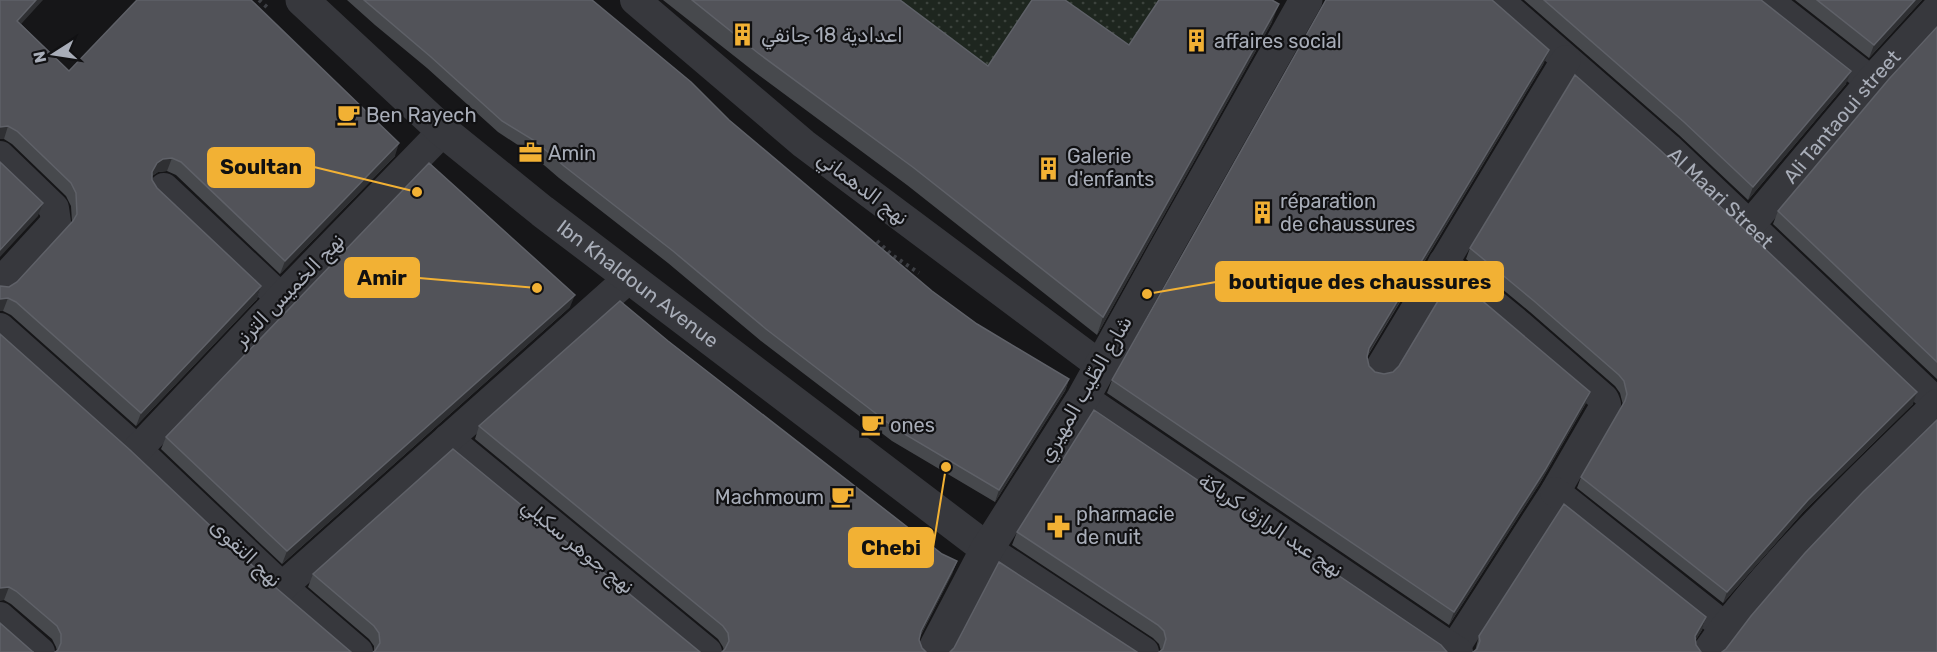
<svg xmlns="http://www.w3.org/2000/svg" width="1937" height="652" font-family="Rubik,Cairo,sans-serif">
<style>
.garden{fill:url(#garden-dots)}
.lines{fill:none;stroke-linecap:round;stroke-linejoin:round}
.path{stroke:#3d3f44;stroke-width:4;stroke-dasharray:3 4.5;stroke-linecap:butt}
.minor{stroke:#37383d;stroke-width:30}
.tertiary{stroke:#37383d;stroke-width:33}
.wall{fill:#47494d}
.shaded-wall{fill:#2f3033}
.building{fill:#525359;stroke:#5f6168;stroke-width:1.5}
.labels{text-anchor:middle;stroke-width:4.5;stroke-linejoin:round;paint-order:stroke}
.poi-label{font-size:20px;fill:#a8adb8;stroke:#111113;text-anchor:start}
.street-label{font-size:20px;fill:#a8adb8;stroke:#111113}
.leader{fill:none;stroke:#f2b134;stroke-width:2}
.callout-dot{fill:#f2b134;stroke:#111113;stroke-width:2}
.callout{fill:#f2b134;stroke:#f2b134;stroke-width:2}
.callout-label{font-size:21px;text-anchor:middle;font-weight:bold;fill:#111}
</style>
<defs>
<pattern id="garden-dots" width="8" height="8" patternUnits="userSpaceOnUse" patternTransform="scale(1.5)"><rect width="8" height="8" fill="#1e261f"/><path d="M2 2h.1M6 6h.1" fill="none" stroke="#3c433d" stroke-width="1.8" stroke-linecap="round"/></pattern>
</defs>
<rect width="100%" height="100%" fill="#161618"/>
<path class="garden" d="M871,0H1164L1122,63L982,83Z"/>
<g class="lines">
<path class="path" d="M259,0L269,9
M877,241L892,255L919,273"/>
<g class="minor">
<path d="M635,0L804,144L1101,366"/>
<path id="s1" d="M1498,0L1668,148L1937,403"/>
<path d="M1767,0L1871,81"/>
<path d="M0,156L54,208L56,222L0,283"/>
<path d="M164,188L281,298"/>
<path id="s2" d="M1750,225L1871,81L1937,9"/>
<path d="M1443,263L1519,325L1604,399L1606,404L1555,492L1452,652"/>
<path d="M0,328L137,450L282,587L358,652"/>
<path d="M1379,370L1566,60"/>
<path d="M1083,398L1458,652"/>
<path d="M448,439L707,652"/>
<path d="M137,450L281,298L443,131"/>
<path d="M1555,492L1725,627"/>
<path d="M987,549L1144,652"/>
<path d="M282,587L629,278"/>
<path d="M0,617L40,652"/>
<path d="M1707,652C1773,560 1856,483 1937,404"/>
</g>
<g class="tertiary">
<path id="s3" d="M302,0L443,131L542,211L987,549"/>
<path d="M933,652L987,549L1083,398L1170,241L1306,0"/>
</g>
</g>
<path class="wall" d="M0,0L21,24L69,71L395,156L280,274L176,175L167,171L158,172L152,176V180L157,188L261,286L257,299L136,426L11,315L3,311H0V286L9,287L17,282L72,222L71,206L66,196L12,144L4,139H0Z
M347,0H592L729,120L932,291L977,324L1069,379L1065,391L995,502L892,441L761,341L668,263L559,178L530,153L498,132L427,68L375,25Z
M663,0H900L988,66L1129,45L1272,22L1097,335L907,185L752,70Z
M1524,0H1761L1846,84L1748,200L1679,135Z
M1795,0H1922L1869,58Z
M1937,27V379L1773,224L1778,211Z
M1544,63L1367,357L1369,366L1375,372L1384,374L1590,392L1585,405L1540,483L1449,625L1107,393L1112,380Z
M1470,248L1913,404L1804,511L1723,603L1577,488L1581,477L1623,405L1620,393L1615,386L1530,312L1466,259Z
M570,307L282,564L161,449L166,437Z
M0,334L275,587L57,651L56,647L52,639L11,604L4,600Z
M668,341L942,554L957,561L952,574L920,637L919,640L922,648L724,651L723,647L718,639L475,439L479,426Z
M1017,532L1447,652L1161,651L1159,644L1153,638L1012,545Z
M313,574L700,652L374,651V646L369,639L308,587Z
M1706,617L1702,630L1695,641L1696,645L1475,651L1479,636Z"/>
<path class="shaded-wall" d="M36,0H43L12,34L17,21Z
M1915,0H1922L1869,58L1874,45Z
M1279,4L1272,22L1097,335L1103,317Z
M1549,50L1544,63L1364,361L1369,348Z
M1851,71L1846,84L1748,200L1753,187Z
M8,126L4,139H0V127Z
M399,143L395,156L280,274L285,261Z
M172,158L167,171L158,172L152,176V172L157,163L163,159Z
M43,203L38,216L0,257V250Z
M261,286L257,299L136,426L141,413Z
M575,295L570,307L282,564L287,551Z
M8,298L3,311H0V299Z
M1069,379L1065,391L995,502L999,490Z
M1590,392L1585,405L1540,483L1449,625L1454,612Z
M1917,392L1913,404L1804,511L1723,603L1727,592L1808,500Z
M957,561L952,574L916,644L921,631Z
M9,587L4,600L0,601V588Z
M1706,617L1702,630L1690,649L1695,636Z"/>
<path class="building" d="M0,0H36L17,21L69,71L137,0H251L399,143L285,261L181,162L172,158L163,159L157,163L152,172V180L157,188L261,286L141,413L16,302L8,298L0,299V286L9,287L17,282L73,221L77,214L76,193L71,183L17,131L8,126L0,127Z
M364,0H592L691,82L729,120L932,291L977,324L1069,379L999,490L896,429L766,329L673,251L564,166L535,141L502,121L431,57Z
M692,0H900L988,66L1032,0H1065L1129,45L1159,0H1272L1279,4L1103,317L914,168L758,53Z
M1326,0H1492L1549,50L1369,348L1367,357L1369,366L1375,372L1384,374L1393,372L1399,366L1453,276L1590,392L1545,470L1454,612L1112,380Z
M1544,0H1761L1851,71L1753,187L1684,122Z
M1817,0H1915L1874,45Z
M1937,27V362L1778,211L1889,79Z
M1575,75L1660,150L1917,392L1808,500L1727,592L1581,477L1625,401L1627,394L1624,381L1619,375L1534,301L1470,248Z
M0,162L43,203L0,250Z
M429,163L575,295L287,551L166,437Z
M620,301L668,341L942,554L957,561L921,631L919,640L922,648L926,652H722L725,649L729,641L728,633L723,626L479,426Z
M0,334L130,450L275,587L351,652H55L58,650L61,643V634L57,626L16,591L9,587L0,588Z
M1094,410L1441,645L1447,652H1159L1163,649L1166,639L1164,631L1158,625L1017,532Z
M1937,420V652H1722L1726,649L1751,616L1805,553L1863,492Z
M453,449L700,652H373L375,651L380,643L379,633L374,626L313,574Z
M1564,504L1706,617L1695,636L1696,645L1701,652H1473L1477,649L1480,641L1479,636Z
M999,562L1137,652H950L954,648Z
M0,623L33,652H34H0Z"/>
<defs>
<symbol id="building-bare" viewBox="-9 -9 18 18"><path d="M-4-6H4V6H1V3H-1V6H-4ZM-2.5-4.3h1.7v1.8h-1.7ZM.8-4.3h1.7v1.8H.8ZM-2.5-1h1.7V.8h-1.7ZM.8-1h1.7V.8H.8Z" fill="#f2b134" stroke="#111113" stroke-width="2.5" paint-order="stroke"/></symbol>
<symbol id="cafe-bare" viewBox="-9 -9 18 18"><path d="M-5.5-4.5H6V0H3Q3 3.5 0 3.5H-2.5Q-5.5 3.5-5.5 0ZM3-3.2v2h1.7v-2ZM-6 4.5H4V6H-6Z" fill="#f2b134" stroke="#111113" stroke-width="2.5" paint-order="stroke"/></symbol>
<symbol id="office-bare" viewBox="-9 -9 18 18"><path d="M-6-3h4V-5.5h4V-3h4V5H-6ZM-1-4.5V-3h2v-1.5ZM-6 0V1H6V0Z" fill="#f2b134" stroke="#111113" stroke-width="2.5" paint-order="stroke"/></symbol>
<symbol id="pharmacy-bare" viewBox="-9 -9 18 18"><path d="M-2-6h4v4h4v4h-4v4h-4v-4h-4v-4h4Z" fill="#f2b134" stroke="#111113" stroke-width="2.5" paint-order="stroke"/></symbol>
</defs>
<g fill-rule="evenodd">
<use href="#building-bare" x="726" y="18" width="33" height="33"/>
<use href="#building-bare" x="1180" y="24" width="33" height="33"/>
<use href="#cafe-bare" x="332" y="98" width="33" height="33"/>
<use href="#office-bare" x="514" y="136" width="33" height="33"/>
<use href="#building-bare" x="1032" y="152" width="33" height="33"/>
<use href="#building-bare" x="1246" y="196" width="33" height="33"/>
<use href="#cafe-bare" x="856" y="408" width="33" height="33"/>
<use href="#cafe-bare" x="826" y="480" width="33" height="33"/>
<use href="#pharmacy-bare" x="1042" y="510" width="33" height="33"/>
</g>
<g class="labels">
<g class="poi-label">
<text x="761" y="42">اعدادية 18 جانفي</text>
<text x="1214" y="48">affaires social</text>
<text x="366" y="122">Ben Rayech</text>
<text x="548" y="160">Amin</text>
<text x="1067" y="163">Galerie<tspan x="1067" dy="23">d'enfants</tspan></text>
<text x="1280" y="208">réparation<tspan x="1280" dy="23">de chaussures</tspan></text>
<text x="890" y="432">ones</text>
<text x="824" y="504" text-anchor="end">Machmoum</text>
<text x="1076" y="521">pharmacie<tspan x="1076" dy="23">de nuit</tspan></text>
</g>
<g class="street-label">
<text dy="7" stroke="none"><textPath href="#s2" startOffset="142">Ali Tantaoui street</textPath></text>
<text transform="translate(863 188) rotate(37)" y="7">نهج الدهماني</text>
<text dy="7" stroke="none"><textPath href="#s1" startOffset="298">Al Maari Street</textPath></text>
<text dy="7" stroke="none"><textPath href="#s3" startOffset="440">Ibn Khaldoun Avenue</textPath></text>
<text transform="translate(289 290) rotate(-46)" y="7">نهج الخميس الترنر</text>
<text transform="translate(1085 389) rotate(-60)" y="7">شارع الطّيب المهيري</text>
<text transform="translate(1271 525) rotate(34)" y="7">نهج عبد الرازق كرباكة</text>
<text transform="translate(578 546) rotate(39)" y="7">نهج جوهر سكيلي</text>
<text transform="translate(246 553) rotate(43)" y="7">نهج التقوى</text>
</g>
</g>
<path class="leader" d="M417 192L314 167M537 288L419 278M1147 294L1216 282M946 467L933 548"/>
<g class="callout-dot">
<circle cx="417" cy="192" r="6"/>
<circle cx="537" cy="288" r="6"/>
<circle cx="1147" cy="294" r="6"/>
<circle cx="946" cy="467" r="6"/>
</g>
<g class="callout">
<rect x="208" y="148" width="106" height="39" rx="6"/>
<rect x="345" y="258" width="74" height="39" rx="6"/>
<rect x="1216" y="262" width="287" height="39" rx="6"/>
<rect x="849" y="528" width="84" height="39" rx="6"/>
</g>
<g class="callout-label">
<text x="261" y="174">Soultan</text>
<text x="382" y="285">Amir</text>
<text x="1360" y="289">boutique des chaussures</text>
<text x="891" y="555">Chebi</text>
</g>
<g transform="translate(54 54) rotate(258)" stroke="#111113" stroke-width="4.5" paint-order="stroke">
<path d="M0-4.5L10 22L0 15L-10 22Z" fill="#a8adb8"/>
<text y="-9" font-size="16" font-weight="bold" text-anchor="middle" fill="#a8adb8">N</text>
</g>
</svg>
